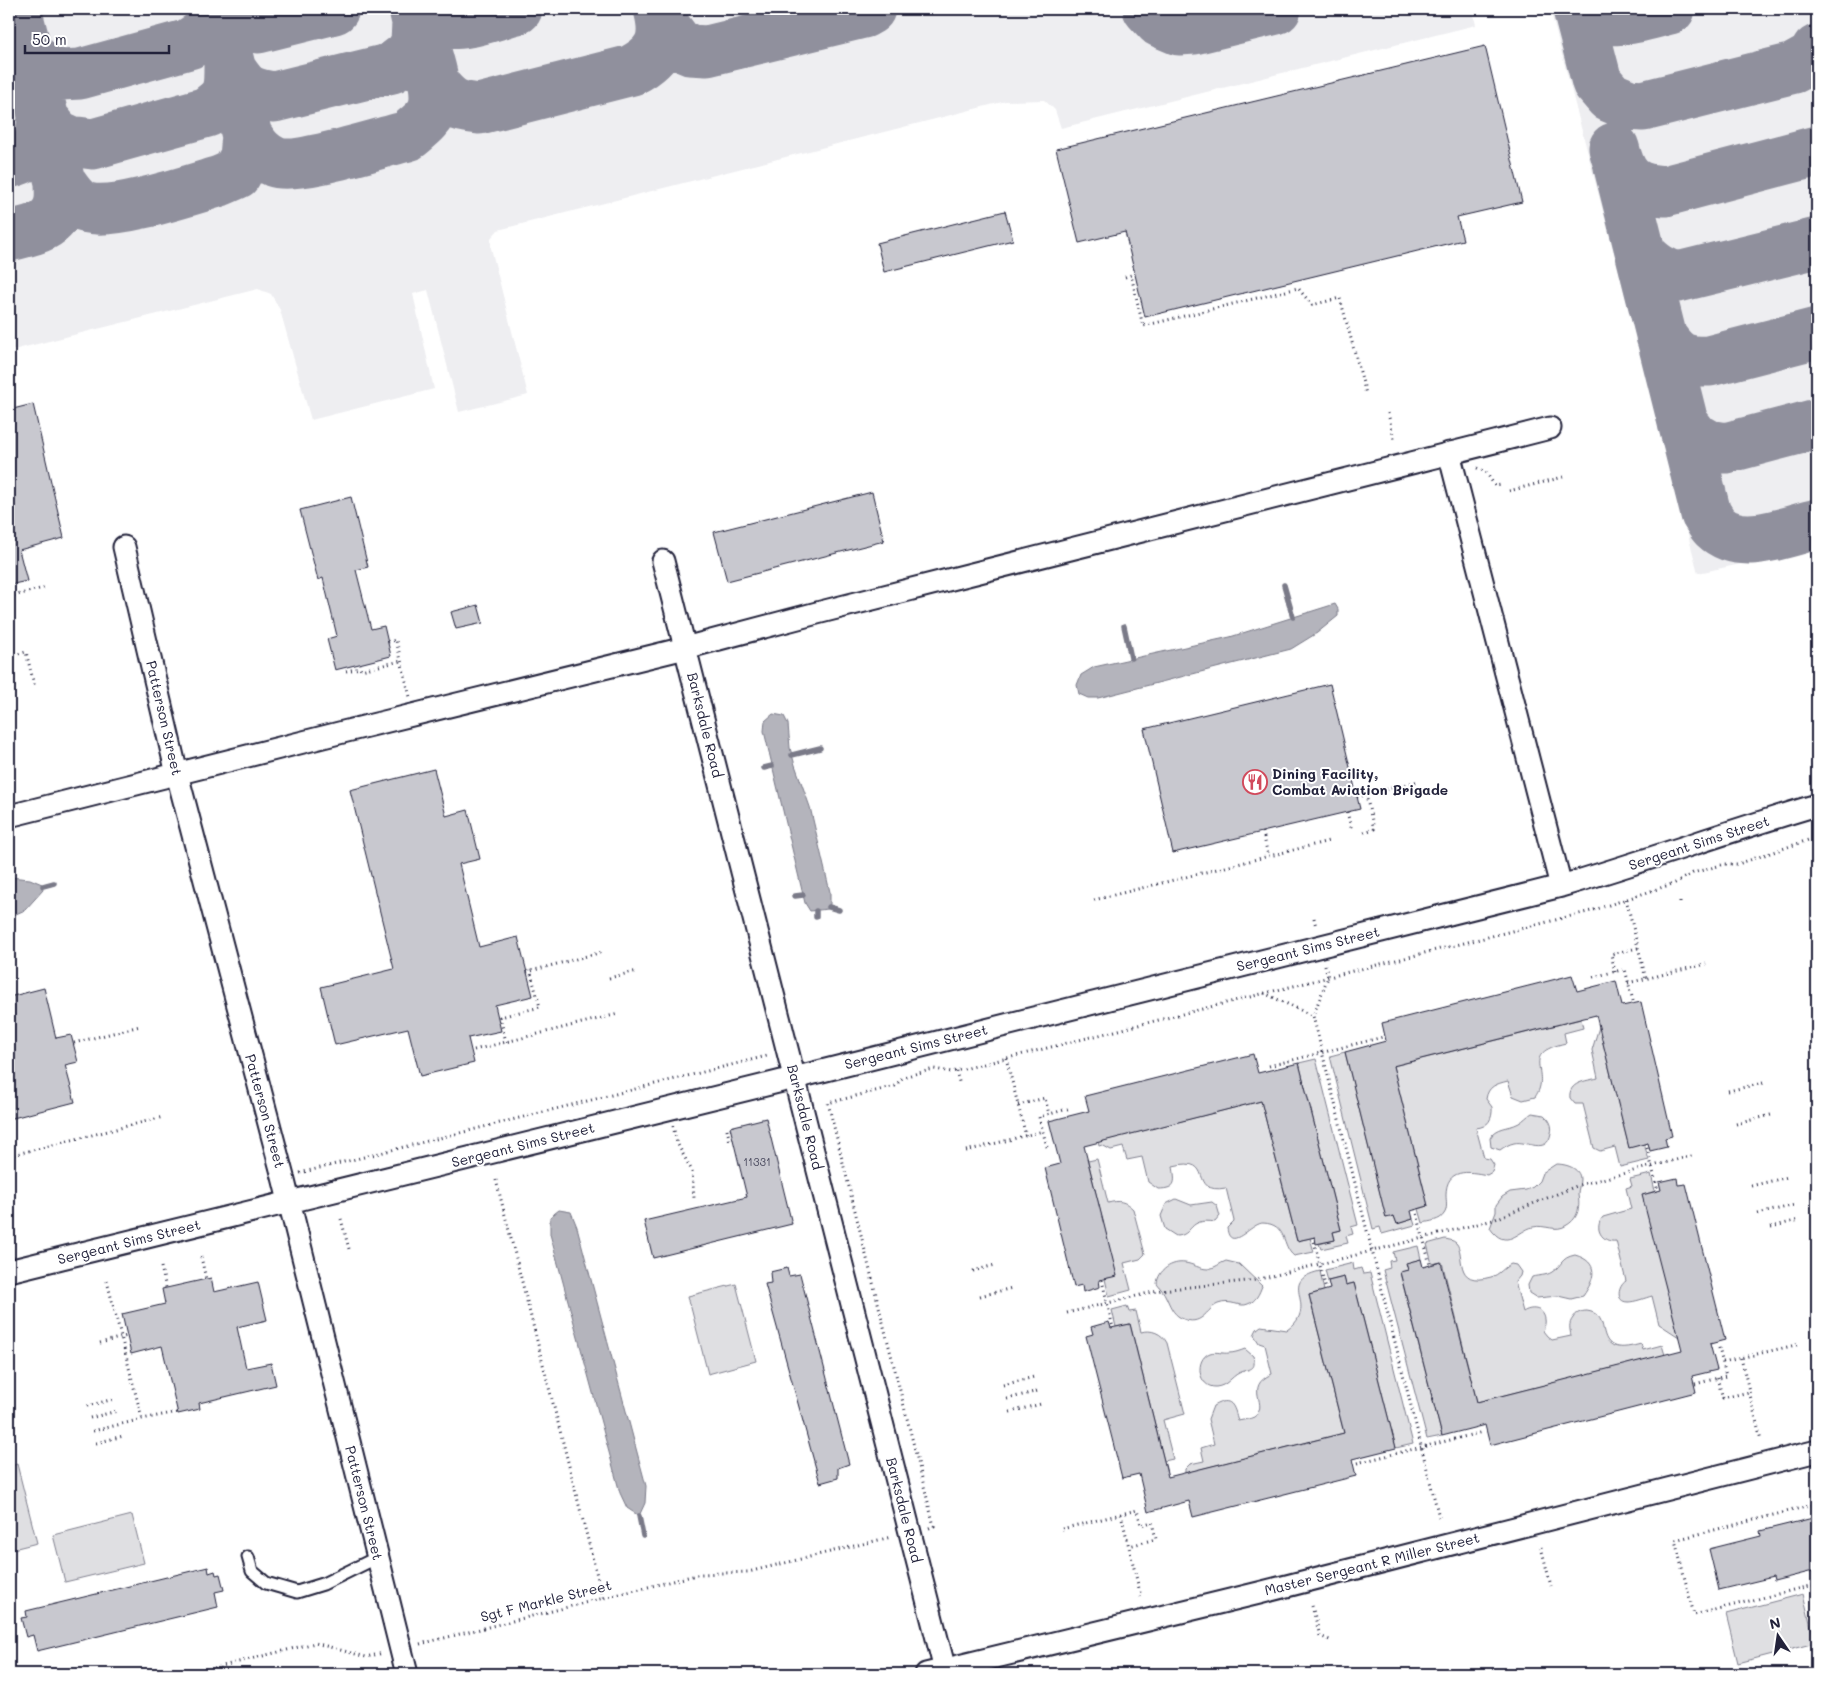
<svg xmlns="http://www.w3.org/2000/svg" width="1826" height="1683" font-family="Mali,sans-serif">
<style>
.built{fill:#eeeef1}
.green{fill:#dfdfe2;stroke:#80808e}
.water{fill:#b4b4bc;stroke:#7a7a88}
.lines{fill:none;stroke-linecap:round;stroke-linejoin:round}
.stream{stroke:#7a7a88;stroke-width:5.5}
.taxiway{stroke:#90909d;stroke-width:51}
.building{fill:#c8c8cf;stroke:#22223b}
.lane-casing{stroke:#22223b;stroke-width:15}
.street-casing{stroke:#22223b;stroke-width:25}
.path{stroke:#22223b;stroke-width:3;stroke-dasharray:1 4;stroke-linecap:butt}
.lane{stroke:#fff;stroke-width:11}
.street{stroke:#fff;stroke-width:21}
.labels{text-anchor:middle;stroke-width:4;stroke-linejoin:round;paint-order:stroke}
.number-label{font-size:11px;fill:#4c4c60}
.street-label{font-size:14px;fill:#22223b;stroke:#fff}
.poi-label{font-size:14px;font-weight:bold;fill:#22223b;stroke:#fff;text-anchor:start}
</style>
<rect width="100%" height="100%" fill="#fff"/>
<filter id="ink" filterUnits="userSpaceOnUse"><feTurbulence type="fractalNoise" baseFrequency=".02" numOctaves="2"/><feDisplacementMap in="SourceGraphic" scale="10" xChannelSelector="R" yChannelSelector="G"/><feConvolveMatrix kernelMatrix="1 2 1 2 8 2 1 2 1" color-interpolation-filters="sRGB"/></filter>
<g filter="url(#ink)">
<path class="built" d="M9,9H1472L1476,25L1061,128L1055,110L1044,100L1006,101L498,230L491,238V248L528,395L459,412L428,290L413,294L434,389L311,420L280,310L271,294L258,289L9,351Z
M1550,9H1817V548L1698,573Z"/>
<path class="green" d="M1581,1019L1583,1028L1564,1033L1566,1043C1517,1054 1553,1072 1535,1097L1523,1100L1513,1096L1508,1081C1496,1084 1488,1086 1486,1099L1492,1107C1493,1119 1488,1127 1476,1128L1484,1158L1490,1159L1494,1165L1492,1172L1487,1175C1468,1171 1446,1168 1446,1195C1446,1201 1448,1209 1444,1214C1440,1221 1430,1221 1423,1223L1419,1209L1428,1206L1393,1066Z
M1599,1027L1629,1147L1644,1144L1649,1160L1620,1167L1615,1147L1600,1151L1594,1148L1583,1104H1575L1570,1098C1568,1082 1586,1081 1598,1078L1592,1050Z
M1345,1052L1386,1217L1394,1216L1397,1224L1413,1219L1415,1225L1382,1234L1380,1227L1373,1229L1330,1056Z
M1316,1059L1358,1225L1351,1227L1353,1234L1346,1236L1348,1243L1321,1249L1319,1244L1335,1240L1333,1232L1341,1230L1299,1063Z
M1261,1101L1297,1241L1310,1238L1314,1252L1294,1256C1281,1246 1288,1224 1263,1223C1251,1223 1230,1254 1227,1228L1234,1221L1226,1188C1187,1195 1217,1155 1173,1166C1175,1181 1178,1189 1158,1189L1148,1182L1142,1157L1127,1160L1123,1147L1111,1150L1102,1145L1099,1146L1098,1142Z
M1532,1113L1544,1115C1550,1120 1553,1126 1551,1133C1547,1156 1527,1140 1514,1143C1509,1144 1504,1147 1500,1150L1491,1147L1490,1138C1497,1126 1508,1129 1519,1123C1524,1120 1527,1116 1532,1113Z
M1097,1159L1108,1203C1119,1200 1125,1201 1133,1209L1145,1254L1140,1259L1124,1263L1131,1290L1109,1296L1105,1279L1116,1275L1088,1161Z
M1556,1164C1566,1164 1580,1168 1580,1179C1580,1184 1578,1190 1578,1195C1580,1206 1579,1218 1567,1225C1556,1233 1545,1224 1533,1227C1519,1230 1506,1252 1490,1228L1496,1212V1205L1502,1197L1510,1192L1526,1190L1533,1187L1539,1181L1542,1173Z
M1651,1174L1655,1191L1643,1195L1679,1337L1659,1324L1652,1296C1645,1298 1635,1302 1628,1302C1615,1302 1618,1286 1626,1281L1616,1241C1602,1243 1593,1228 1603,1217L1631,1209L1626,1188L1632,1186L1630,1179Z
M1176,1199L1191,1205L1212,1202L1217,1206L1220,1216L1215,1222C1187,1217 1194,1236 1176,1236L1165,1229L1161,1216L1166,1204Z
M1445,1239C1449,1240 1453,1240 1456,1243C1466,1253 1452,1288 1491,1277C1499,1275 1504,1267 1511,1264L1516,1265L1521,1272L1520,1276L1515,1282L1523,1312C1530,1307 1543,1307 1545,1319C1546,1323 1544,1328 1543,1331L1547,1336L1552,1340L1571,1336C1570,1329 1568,1324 1573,1318C1576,1313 1581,1311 1587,1311C1610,1314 1597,1338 1614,1346C1622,1349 1633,1346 1641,1344L1643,1350L1662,1345L1665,1355L1477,1402L1442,1262L1432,1264L1427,1244Z
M1418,1246L1421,1259L1407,1263L1408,1270L1400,1273L1442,1436L1427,1439L1383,1270L1390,1268L1389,1261L1395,1260L1393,1252Z
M1575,1255C1600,1262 1595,1279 1583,1296L1571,1299L1558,1296L1537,1298L1529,1293L1528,1285L1532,1277C1539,1275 1546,1276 1552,1272C1563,1265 1560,1258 1575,1255Z
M1226,1261L1239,1264L1262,1286C1259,1294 1256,1301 1248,1304C1240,1308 1231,1299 1218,1304C1206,1309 1202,1328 1181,1318C1172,1313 1170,1305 1166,1297C1164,1292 1160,1288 1157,1284C1158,1270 1172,1261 1185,1263C1193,1264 1200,1269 1208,1269C1215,1268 1220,1263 1226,1261Z
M1353,1263L1354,1270L1361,1268L1363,1274L1370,1273L1413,1444L1396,1448L1354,1283L1346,1285L1344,1277L1328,1281L1325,1270Z
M1320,1271L1324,1291L1309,1295L1344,1433L1185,1473V1469L1190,1464L1204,1461L1201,1448L1214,1444L1208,1419L1213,1406C1232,1395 1234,1406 1238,1421C1243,1420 1250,1419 1254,1417C1271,1405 1242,1387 1272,1374L1265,1345L1259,1343L1254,1335L1257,1329L1261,1326L1287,1330C1322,1305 1274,1282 1320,1271Z
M736,1284L756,1361L708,1374L688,1296Z
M1127,1306L1129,1312L1136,1311L1141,1332C1151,1329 1162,1333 1167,1343L1185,1414L1163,1420L1173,1459L1164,1461L1130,1324L1116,1327L1112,1310Z
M1245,1349L1253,1356C1257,1371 1250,1368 1239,1373C1231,1377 1227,1386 1216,1387C1198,1388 1194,1359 1210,1353C1216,1351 1223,1354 1229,1353C1234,1353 1240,1351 1245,1349Z
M17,1464L37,1543L9,1550V1467Z
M132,1515L144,1563L65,1582L53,1535Z
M1803,1594L1815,1643L1738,1663L1726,1614Z"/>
<path class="water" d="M1335,604L1338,609V616L1317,633L1291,649L1098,698H1088L1079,694L1077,685L1081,675L1094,667L1230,637Z
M773,714L784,716L788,724L790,748L795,765L810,807L830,892V904L828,909L810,911L805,903L764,731L765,721Z
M9,877L30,879L42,884L43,890L25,910L9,917Z
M559,1210L571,1212L577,1227L646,1486L645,1503L639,1516L627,1508L620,1493L550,1234V1217Z"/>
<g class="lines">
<path class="stream" d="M1284,585L1293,617
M1124,626L1131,658
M792,755L820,748
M764,768L772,766
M43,886L54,883
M795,896L803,895
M829,907L839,910
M816,911V917
M639,1516L643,1536"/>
<path class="taxiway" d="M16,9L60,182C67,192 75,205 88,208C116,215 190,190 220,181L236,174L245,157L247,136
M216,9L247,136C255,148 262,157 275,162C297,170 382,142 408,136C417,128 431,119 434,106C439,85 423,44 417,22
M218,9L222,15L235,24L258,28L334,9
M420,9C444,38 487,16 517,9
M1148,9L1160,22L1179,30L1194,29L1276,9
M1578,9L1597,82L1610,97L1629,105L1643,106L1794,68L1812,58L1817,50
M1585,9C1611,29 1641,16 1670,9
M662,23L677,43L690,50L707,51L863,13L870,9
M27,51L43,69L60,75L80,74L189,44L207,32L214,15V9
M229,67C244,90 247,93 274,97L392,68L409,55L416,43L417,22L414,9
M434,85C450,104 454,106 479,109L632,70C660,55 667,40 659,9
M43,118L57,135L70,141L93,144L207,112C228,97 229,92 229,67
M1614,148C1622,180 1632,189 1665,191L1817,151
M9,163C38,155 40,145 43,118
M1619,167L1706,514C1709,518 1711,523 1715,527C1741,552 1787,531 1817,524
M9,236C28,231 54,228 59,205C61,198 60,189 60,182
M1641,254C1652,266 1662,273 1678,277L1817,243
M1661,336C1675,358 1684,362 1709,361L1817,333
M1683,423L1694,437L1708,445L1726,448L1817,424"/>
</g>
<path class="building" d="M1485,46L1522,202L1457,217L1463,240L1145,317L1125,232L1079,243L1056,149Z
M1005,211L1013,240L884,272L877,243Z
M33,404L64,538L19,550L27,581L9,585V410Z
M872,492L884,541L727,581L714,532Z
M351,497L368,567L356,570L371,629L384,626L391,656L335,670L327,639L337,636L323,578L318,580L300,510Z
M478,605L483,623L456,629L451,612Z
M1330,684L1360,809L1173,853L1144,729Z
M434,769L446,816L468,810L480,859L459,864L479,947L518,937L533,996L495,1005L501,1031L468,1038L474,1063L420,1076L408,1028L335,1045L321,987L394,969L350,790Z
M1572,975L1577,991L1616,981L1622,1006L1641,1002L1672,1136L1665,1138L1667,1147L1650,1151L1648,1143L1629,1148L1596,1015L1393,1066L1428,1206L1411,1211L1413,1219L1397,1224L1394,1216L1386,1218L1345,1052L1386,1041L1382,1023Z
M44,988L56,1038L71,1035L78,1062L65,1065L75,1102L9,1119V997Z
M1253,1054L1258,1073L1299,1063L1341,1230L1333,1232L1335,1240L1316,1244L1315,1237L1297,1241L1261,1101L1084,1146L1117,1276L1099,1280L1100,1287L1083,1292L1082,1285L1074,1287L1045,1168L1060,1164L1049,1121L1089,1111L1085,1096Z
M766,1118L792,1224L653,1258L644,1221L747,1197L730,1127Z
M1677,1178L1678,1185L1686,1184L1725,1340L1710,1344L1717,1370L1692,1376L1696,1392L1490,1445L1485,1425L1442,1436L1400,1272L1408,1270L1406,1263L1421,1259L1423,1267L1441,1262L1477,1402L1682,1350L1642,1195L1661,1190L1659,1182Z
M787,1268L789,1276L800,1274L849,1464L838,1468V1478L820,1483L765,1284L771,1283L770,1272Z
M1344,1277L1346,1285L1354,1283L1396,1448L1352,1459L1356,1476L1193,1517L1189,1501L1148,1512L1139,1474L1122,1478L1086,1336L1093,1334L1091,1327L1109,1322L1111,1328L1130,1324L1168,1477L1344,1433L1309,1295L1330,1289L1328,1281Z
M211,1278L214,1292L258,1282L267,1320L237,1327L246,1368L271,1363L276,1385L199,1403L200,1409L178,1414L162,1346L131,1354L122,1314L165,1304L162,1289Z
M1817,1517V1570L1774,1581L1773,1577L1719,1590L1709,1549L1761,1536L1760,1531Z
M208,1567L209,1573L215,1571L216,1575L220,1574L224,1590L215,1592L218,1607L37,1651L33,1635L26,1637L21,1618L27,1617L26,1611Z"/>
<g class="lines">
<defs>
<path id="lane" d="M248,1557L252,1571L266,1583L297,1592L323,1584L378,1557"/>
<path id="street" d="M1449,453L1561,886
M124,547L177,774L283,1177L407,1674
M663,561L946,1674
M9,816L343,732L685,648L817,613L1550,428
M9,1271L794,1078L1561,886C1647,861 1731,830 1817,805
M926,1674L1259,1593L1817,1451"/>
</defs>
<use href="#lane" class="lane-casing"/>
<use href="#street" class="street-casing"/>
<path class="path" d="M1125,277L1131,275L1143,326L1298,288L1312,305L1340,298L1366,394
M1388,413L1394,439
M1477,468L1486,472L1495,486L1501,485
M1509,491L1563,477
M9,597L47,587
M388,642L396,640L410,697
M9,656L26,652L35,688
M346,671L360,668L361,670L401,661
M1357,797L1419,781
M1347,812L1352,831
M1263,832L1268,856
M1364,832L1374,829L1366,795
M1626,899L1646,979
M1094,900L1329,841
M1680,902V904
M1314,918L1316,927
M1325,965L1328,977L1313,1016L1440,1521
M527,972L602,952
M1615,972L1611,954L1638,948
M1593,977L1625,969L1633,1001
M609,978L637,971
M1628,983L1706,964
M1264,993L1313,1016
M506,1042L500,1017L540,1007L530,970
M74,1043L140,1026
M474,1050L618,1014
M1006,1058L1026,1136
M1269,1066L1383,1037
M956,1071L960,1085
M1728,1091L1763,1083
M1018,1105L1045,1098L1049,1114
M1736,1124L1771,1115
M673,1126L677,1143L692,1171L694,1198
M727,1129L730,1142
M1646,1143L1658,1191
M1047,1147L1039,1117L1071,1108
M966,1151L1043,1131
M9,1156L163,1117
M300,1173L767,1056
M496,1180L603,1599
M1751,1186L1788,1177
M1416,1209L1430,1265
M1758,1214L1795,1205
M341,1219L349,1249
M1771,1227L1799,1220
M1313,1237L1326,1290
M201,1257L206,1279
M161,1267L166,1288
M973,1271L995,1265
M1102,1280L1113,1328
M107,1281L142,1419
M980,1296L1012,1288
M1067,1313L1161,1290L1256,1280L1372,1251L1493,1220L1579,1185L1695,1155
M100,1343L127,1336
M1741,1358L1761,1440
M1723,1362L1800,1344
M1717,1378L1723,1398L1749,1392
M1695,1384L1726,1376L1718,1344
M1003,1385L1034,1377
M1007,1399L1038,1391
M87,1406L114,1399
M1010,1412L1041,1404
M90,1418L117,1411
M93,1431L142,1419L178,1412
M96,1443L123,1436
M1357,1463L1483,1432
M1817,1504L1675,1540L1694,1615L1817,1584
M1121,1514L1141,1597
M929,1528L934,1526L828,1103L895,1086L903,1077L934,1069L952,1072L956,1071L1591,911L1675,883L1693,873L1725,864H1738L1817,837
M1062,1529L1137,1510L1141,1525L1152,1522L1156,1539L1129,1546
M1541,1547L1551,1586
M1312,1606L1320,1636L1332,1641
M420,1644L700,1574L748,1572L891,1537
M190,1674L315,1643L366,1657L383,1653"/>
<use href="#lane" class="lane"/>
<use href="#street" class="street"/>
</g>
</g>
<defs>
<symbol id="restaurant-ring" viewBox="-11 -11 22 22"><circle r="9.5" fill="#fff" stroke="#d1495b" stroke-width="1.5"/><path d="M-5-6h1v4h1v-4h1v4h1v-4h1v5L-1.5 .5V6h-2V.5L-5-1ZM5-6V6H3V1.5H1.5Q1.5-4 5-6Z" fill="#d1495b"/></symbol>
</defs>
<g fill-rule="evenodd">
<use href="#restaurant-ring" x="1241" y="768" width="28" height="28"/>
</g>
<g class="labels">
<g class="number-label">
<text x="757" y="1166">11331</text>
</g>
<g class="street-label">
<text transform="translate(164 718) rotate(77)" y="5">Patterson Street</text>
<text transform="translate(705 725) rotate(76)" y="5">Barksdale Road</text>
<text transform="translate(1699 843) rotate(-18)" y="5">Sergeant Sims Street</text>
<text transform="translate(1308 949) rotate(-14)" y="5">Sergeant Sims Street</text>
<text transform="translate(916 1047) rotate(-14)" y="5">Sergeant Sims Street</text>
<text transform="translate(265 1111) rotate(75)" y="5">Patterson Street</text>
<text transform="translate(805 1117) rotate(76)" y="5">Barksdale Road</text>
<text transform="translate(523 1145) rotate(-14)" y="5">Sergeant Sims Street</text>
<text transform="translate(129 1242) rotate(-14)" y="5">Sergeant Sims Street</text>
<text transform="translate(364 1503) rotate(76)" y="5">Patterson Street</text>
<text transform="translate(904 1510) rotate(76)" y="5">Barksdale Road</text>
<text transform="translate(1372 1564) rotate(-14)" y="5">Master Sergeant R Miller Street</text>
<text transform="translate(546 1601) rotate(-14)" y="5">Sgt F Markle Street</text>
</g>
<g class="poi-label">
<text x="1272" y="779">Dining Facility,<tspan x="1272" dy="16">Combat Aviation Brigade</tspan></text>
</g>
</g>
<rect width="1826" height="1683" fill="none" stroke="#fff" stroke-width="30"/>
<rect x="15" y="15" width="1796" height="1653" fill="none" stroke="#22223b" stroke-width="2" filter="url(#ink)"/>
<g transform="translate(1778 1636) rotate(347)" stroke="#ffffff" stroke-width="4" paint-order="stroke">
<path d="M0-4L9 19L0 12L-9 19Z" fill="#22223b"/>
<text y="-8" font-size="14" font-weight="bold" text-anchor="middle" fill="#22223b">N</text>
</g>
<path d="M25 45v8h144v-8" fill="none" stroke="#22223b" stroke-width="2.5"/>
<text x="32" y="45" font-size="15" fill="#22223b" stroke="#ffffff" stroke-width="4" paint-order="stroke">50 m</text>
</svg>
